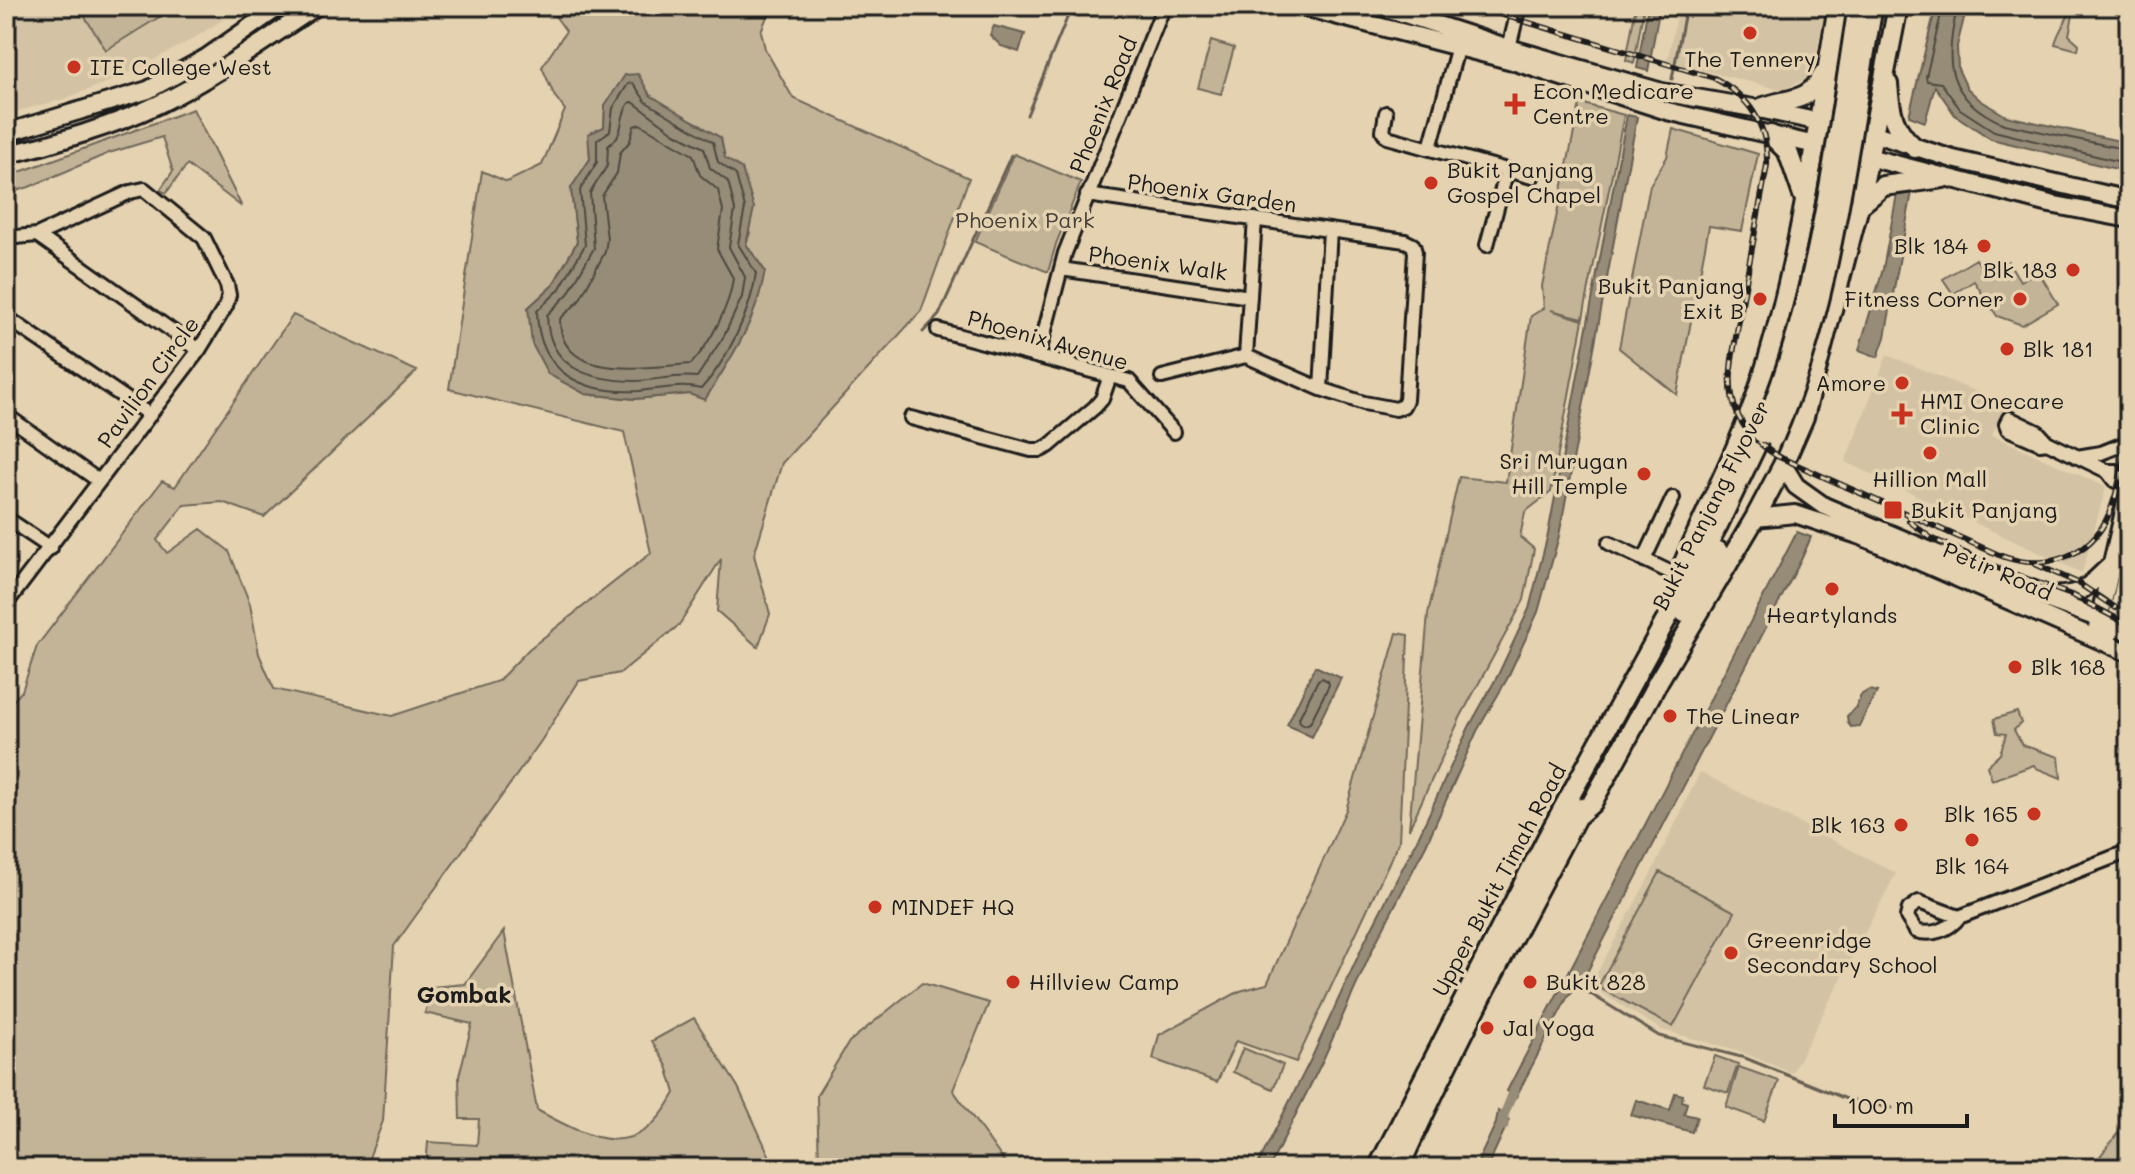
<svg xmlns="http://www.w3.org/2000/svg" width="2135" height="1174" font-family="Mali,sans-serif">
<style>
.built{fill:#d3c3a4}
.green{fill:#c3b498;stroke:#70685a;stroke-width:2;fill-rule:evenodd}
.water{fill:#978c78;stroke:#665f53;stroke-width:2}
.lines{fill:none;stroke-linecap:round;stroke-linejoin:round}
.shore{stroke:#4d4941;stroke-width:2}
.stream{stroke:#665f53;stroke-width:3}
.canal{stroke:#978c78;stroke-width:9}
.minor-casing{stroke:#1c1c1c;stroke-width:18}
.major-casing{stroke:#1c1c1c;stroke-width:22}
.highway-casing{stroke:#1c1c1c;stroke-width:24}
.minor{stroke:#e4d2b0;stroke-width:12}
.major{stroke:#e4d2b0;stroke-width:16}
.highway{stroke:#e4d2b0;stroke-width:18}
.rail-casing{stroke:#1c1c1c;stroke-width:6}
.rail{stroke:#e4d2b0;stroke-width:3;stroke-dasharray:9;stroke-linecap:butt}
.highway-bridge-casing{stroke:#1c1c1c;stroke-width:24;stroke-linecap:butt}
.highway-bridge{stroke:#e4d2b0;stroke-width:18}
.poi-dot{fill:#c8321e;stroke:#e4d2b0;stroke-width:3}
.labels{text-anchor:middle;stroke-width:7;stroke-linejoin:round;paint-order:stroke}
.poi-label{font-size:22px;fill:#1c1c1c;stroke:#e4d2b0;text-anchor:start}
.street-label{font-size:22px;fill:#1c1c1c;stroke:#e4d2b0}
.park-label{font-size:22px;fill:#46423b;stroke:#e4d2b0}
.neighbourhood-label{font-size:24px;font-weight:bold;fill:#1c1c1c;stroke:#e4d2b0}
</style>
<rect width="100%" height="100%" fill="#e4d2b0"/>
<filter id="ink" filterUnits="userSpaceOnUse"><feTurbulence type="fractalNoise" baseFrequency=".0125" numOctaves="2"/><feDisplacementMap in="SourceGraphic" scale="16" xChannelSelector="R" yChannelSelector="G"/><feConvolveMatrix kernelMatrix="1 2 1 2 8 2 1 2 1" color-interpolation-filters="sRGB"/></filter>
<g filter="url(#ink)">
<path class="built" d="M6,6H237L219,22L191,40L121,77L61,100L6,114Z
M1679,6H1826L1812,76L1782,90L1667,61Z
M1887,355L2006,404L1992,435L2106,487L2082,573L1845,462Z
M1700,772L1896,873L1792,1073L1739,1051L1662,1030L1590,986L1654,868Z"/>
<path class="green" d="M78,6H177L106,50Z
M548,6H778L766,19L761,31L765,49L793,98L969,178L921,311L782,463L754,555L770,614L758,647L717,611L721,559L679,625L620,673L579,681L541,741L394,946L383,1121L365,1168H6V709L22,691L37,646L162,481L175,487L293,315L417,371L264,517L222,502L184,505L157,540L167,553L201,529L229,551L250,604L259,654L274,689L392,716L498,681L529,649L651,553L624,432L449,389L482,171L507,182L542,165L565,110L554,95L542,67L566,31ZM650,95L684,117L702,125L725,158L750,233L746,244L765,271L689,394L635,399L585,394L528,308L553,285L577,242L571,188L590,159L589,134L604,127L605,105Z
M1636,6H1644L1634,63L1626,60Z
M2071,10H2074L2069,35L2079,44L2078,50L2055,44C2058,31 2066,22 2071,10Z
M1211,41L1234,48L1221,94L1198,88Z
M1580,103L1624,115L1583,318L1551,310L1583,320L1551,492L1525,512L1520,537L1534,549L1524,600L1461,716L1409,829L1428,614L1459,477L1506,482L1531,316L1544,308L1542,286Z
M193,109L242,207L187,165L166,193L160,190L173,171L162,137L109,153L29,187L6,194V177Z
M1673,129L1758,154L1742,231L1709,226L1677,395L1619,348L1650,185L1667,157Z
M1014,154L1081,182L1056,244L1048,272L975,242Z
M1976,259L1986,274L2008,261L2020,281L2038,271L2058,304L2022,325L1997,316L1974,281L1953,294L1943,279Z
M1397,633L1408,635L1399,841L1296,1062L1236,1041L1217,1082L1153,1059L1159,1035L1240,991L1267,984L1346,810Z
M2017,712L2021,723L2014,730L2022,745L2059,757L2061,778L2036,768L2034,765L1992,780L1987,766L2000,754L2006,734L1997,733L1994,719Z
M1660,872L1735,912L1673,1027L1598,987Z
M504,931L537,1110C594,1141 638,1163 675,1093L667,1066L652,1041L694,1018L738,1087L775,1168H426L428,1142L477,1145L479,1119H460L459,1076L472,1024L425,1013L432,987L465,984Z
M922,983L989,1003L953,1090L1009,1168H819L817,1095L849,1042Z
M1243,1048L1283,1065L1273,1089L1233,1072Z
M1715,1056L1738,1064L1728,1093L1704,1085Z
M1739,1067L1779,1081L1764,1121L1726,1107Z
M2118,1133L2129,1141V1168H2091Z"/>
<path class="water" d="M1648,6H1660L1648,71L1637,68Z
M1936,6H1967L1957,46L1958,69L1967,88L1980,100L2006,116L2129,143V172L1991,139L1955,115L1935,86L1925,122L1909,116Z
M994,26L1025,34L1019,52L1001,46L990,35Z
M638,74L650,95L721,138L725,158L742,169L754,208L746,244L765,271C756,323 732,356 705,400L689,394L635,399L585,394L548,374L532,344L528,308L553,285L577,242L571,188L590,159L588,134L604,127L605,105L625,75Z
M1627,115L1637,117L1559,536L1538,612L1507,679L1477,731L1426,845L1374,946L1322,1062L1269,1168H1256L1312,1057L1365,941L1417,840L1469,727L1498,675L1529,609L1548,534Z
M1898,189L1912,192L1885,337L1878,357L1859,350L1883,269Z
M1797,532L1811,537L1801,560L1583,980L1568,996L1516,1097L1507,1091Z
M1315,666L1341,678L1312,737L1287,725Z
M1869,690L1877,692L1859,726L1851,727L1848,723L1847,716L1856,707L1861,695Z
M1675,1093L1683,1095L1682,1101L1687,1103L1684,1114L1697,1117L1692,1132L1631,1115L1636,1100L1670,1110Z
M1498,1111L1509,1120L1487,1168H1475L1496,1123Z"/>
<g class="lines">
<path class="shore" d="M1943,6L1926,77L1927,81L1941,83L1960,109L1994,131L2129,164
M1958,6C1943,61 1946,99 2004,124L2129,150
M633,83L646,102L713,142L718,162L736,175L745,208L738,244L756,273C751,311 727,361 701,389C681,384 660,389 639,391C582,394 538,373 537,311L559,290L585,245L580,190L597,162V140L610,131L613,108L628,84Z
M633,102L675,133L704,148L710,168L727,181L729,185L735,210L729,247L745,277L742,297L724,336L697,377C676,374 655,381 634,381C588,380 548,368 547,315L568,294L594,248L590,193L607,166L608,146C627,132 617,120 629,103Z
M640,124L693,155L700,175L718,190L723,210L717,249L733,278C730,306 710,344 691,364C650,366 559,384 560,319L579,301L605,252L607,239L602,196L617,173L620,153L630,141L634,126Z
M1322,678L1328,681L1329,685L1310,723L1305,725L1300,722L1299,718L1318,680Z"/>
<path class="stream" d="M1672,79L1686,6
M1027,115L1072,6
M923,332L939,315L1011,155
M1589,993L1659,1036L1745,1058L1849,1100L1892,1108"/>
<path class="canal" d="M1504,1126V1115L1517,1083"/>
<defs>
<path id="minor" d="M1509,48L1519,6
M1386,113L1383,131L1387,137L1532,177
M1430,148L1458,46L1457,40
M1087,195L1405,241L1413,245L1415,252L1406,400L1403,406L1396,409L1364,403L1321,389L1246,356L1162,377
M37,235L199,350
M6,238L37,235L130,192L144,189L204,238L227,285L229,295L226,306L199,350L6,604
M1487,245L1507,170
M1061,269L1250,297
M6,317L150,415
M938,330L1129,381L1174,432
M1246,356L1255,219
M1038,357L1065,253L1164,6
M1321,389L1330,230
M6,415L99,481
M911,418L1031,450H1041L1049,446L1095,407L1102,399L1110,376
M2047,442L2040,443L2008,429L2006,424L2009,418L2038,432L2047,442L2107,471H2116L2129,476
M2077,457L2101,453L2129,442
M2107,471L2114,480L2129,488
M6,518L51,548
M1609,543L1678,576
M1644,560L1673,498
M1959,917L1919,902L1909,909L1907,917L1916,931C1932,936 1949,930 1959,917L2129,851"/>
<path id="major" d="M1300,6L1509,60L1667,111L1868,157L2050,204L2129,219
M1380,6L1509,48L1662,92L1759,109L1872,133L1953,159L2129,200
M6,133L148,90L206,58L280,6
M6,155C53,144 116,125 159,104C215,77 265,40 317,6
M1783,465L1796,486L1824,506L2035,595L2114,624L2129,633
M1755,518L1795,514L1861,536L2129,653
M2049,595C2084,597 2087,586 2112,564
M2097,628L2129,490
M2110,633L2117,617L2129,563"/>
<path id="highway" d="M1888,84C1890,111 1893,130 1915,148
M1759,109C1786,97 1808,105 1823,75
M1771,135L1788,152L1803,195
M1859,206L1883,186L1943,178
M1677,579C1703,515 1737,454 1759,388C1800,265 1816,133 1838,6
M1685,613L1718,551
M1576,817L1592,803L1659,680L1755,518L1783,465L1804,417L1859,206L1898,6
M1378,1168L1547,838L1718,525L1762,433
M1399,1168C1454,1045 1518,927 1581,808"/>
</defs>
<use href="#minor" class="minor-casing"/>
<use href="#major" class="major-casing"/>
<use href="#highway" class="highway-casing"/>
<use href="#minor" class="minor"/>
<use href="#major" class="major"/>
<use href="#highway" class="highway"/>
<defs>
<path id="rail" d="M1473,6L1714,78C1749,96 1768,125 1767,165L1732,359C1726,405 1739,431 1777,456L1999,555C2042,572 2090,559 2109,514C2120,488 2124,457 2129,429
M1909,521L1931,538L2003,570L2074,596L2129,625
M2035,564L2078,583L2116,608"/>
</defs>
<use href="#rail" class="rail-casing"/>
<use href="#rail" class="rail"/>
<defs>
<path id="highway-bridge" d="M1762,433C1819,298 1835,149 1858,6
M1774,437C1833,300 1846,152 1873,6"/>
</defs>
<use href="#highway-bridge" class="highway-bridge-casing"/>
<use href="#highway-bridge" class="highway-bridge"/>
</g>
</g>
<g class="poi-dot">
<circle cx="1750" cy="33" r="8"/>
<circle cx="74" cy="67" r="8"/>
<path d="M1511 92h8v8h8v8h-8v8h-8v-8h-8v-8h8z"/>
<circle cx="1431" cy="183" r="8"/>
<circle cx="1984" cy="246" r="8"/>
<circle cx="2073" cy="270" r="8"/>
<circle cx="1760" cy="299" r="8"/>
<circle cx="2020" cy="299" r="8"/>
<circle cx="2007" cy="349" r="8"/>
<circle cx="1902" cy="383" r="8"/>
<path d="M1898 402h8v8h8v8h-8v8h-8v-8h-8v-8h8z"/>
<circle cx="1930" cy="453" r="8"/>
<circle cx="1644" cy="474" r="8"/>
<rect x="1883" y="500" width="20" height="20" rx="4"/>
<circle cx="1832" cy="589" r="8"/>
<circle cx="2015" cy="667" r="8"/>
<circle cx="1670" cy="716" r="8"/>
<circle cx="2034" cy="814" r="8"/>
<circle cx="1901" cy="825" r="8"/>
<circle cx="1972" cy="840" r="8"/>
<circle cx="875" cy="907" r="8"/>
<circle cx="1731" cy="953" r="8"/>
<circle cx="1013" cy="982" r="8"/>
<circle cx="1530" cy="982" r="8"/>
<circle cx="1487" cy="1028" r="8"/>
</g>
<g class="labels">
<g class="poi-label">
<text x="1750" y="67" text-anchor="middle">The Tennery</text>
<text x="90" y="75">ITE College West</text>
<text x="1533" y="99">Econ Medicare<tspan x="1533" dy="25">Centre</tspan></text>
<text x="1447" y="178">Bukit Panjang<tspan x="1447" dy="25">Gospel Chapel</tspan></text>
<text x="1968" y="254" text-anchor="end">Blk 184</text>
<text x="2057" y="278" text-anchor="end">Blk 183</text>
<text x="1744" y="294" text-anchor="end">Bukit Panjang<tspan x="1744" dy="25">Exit B</tspan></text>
<text x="2004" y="307" text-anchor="end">Fitness Corner</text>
<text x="2023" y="357">Blk 181</text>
<text x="1886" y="391" text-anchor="end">Amore</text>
<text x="1920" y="409">HMI Onecare<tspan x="1920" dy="25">Clinic</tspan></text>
<text x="1628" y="469" text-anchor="end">Sri Murugan<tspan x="1628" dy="25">Hill Temple</tspan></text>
<text x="1930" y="487" text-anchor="middle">Hillion Mall</text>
<text x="1911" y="518">Bukit Panjang</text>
<text x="1832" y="623" text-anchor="middle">Heartylands</text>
<text x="2031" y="675">Blk 168</text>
<text x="1686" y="724">The Linear</text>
<text x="2018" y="822" text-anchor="end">Blk 165</text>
<text x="1885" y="833" text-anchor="end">Blk 163</text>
<text x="1972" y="874" text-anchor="middle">Blk 164</text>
<text x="891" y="915">MINDEF HQ</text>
<text x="1747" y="948">Greenridge<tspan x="1747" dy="25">Secondary School</tspan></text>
<text x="1029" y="990">Hillview Camp</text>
<text x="1546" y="990">Bukit 828</text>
<text x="1503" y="1036">Jal Yoga</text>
</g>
<g class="street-label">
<text transform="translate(1103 105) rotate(-68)" y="8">Phoenix Road</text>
<text transform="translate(1212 193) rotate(8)" y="8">Phoenix Garden</text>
<text transform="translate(1158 263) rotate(8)" y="8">Phoenix Walk</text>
<text transform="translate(1048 340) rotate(16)" y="8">Phoenix Avenue</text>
<text transform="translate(148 382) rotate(-54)" y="8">Pavilion Circle</text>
<text transform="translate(1711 505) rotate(-63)" y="8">Bukit Panjang Flyover</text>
<text transform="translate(1998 571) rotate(23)" y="8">Petir Road</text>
<text transform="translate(1499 880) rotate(-62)" y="8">Upper Bukit Timah Road</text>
</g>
<g class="park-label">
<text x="1025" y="228">Phoenix Park</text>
</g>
<g class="neighbourhood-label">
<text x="464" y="1003">Gombak</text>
</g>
</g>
<rect width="2135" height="1174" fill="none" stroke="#e4d2b0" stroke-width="32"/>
<rect x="16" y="16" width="2103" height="1142" fill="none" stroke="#1c1c1c" stroke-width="3" filter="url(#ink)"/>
<path d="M1835 1114v12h132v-12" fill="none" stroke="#1c1c1c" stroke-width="4"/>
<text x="1847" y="1114" font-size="24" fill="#1c1c1c" stroke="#e4d2b0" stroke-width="6" paint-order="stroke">100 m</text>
</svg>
